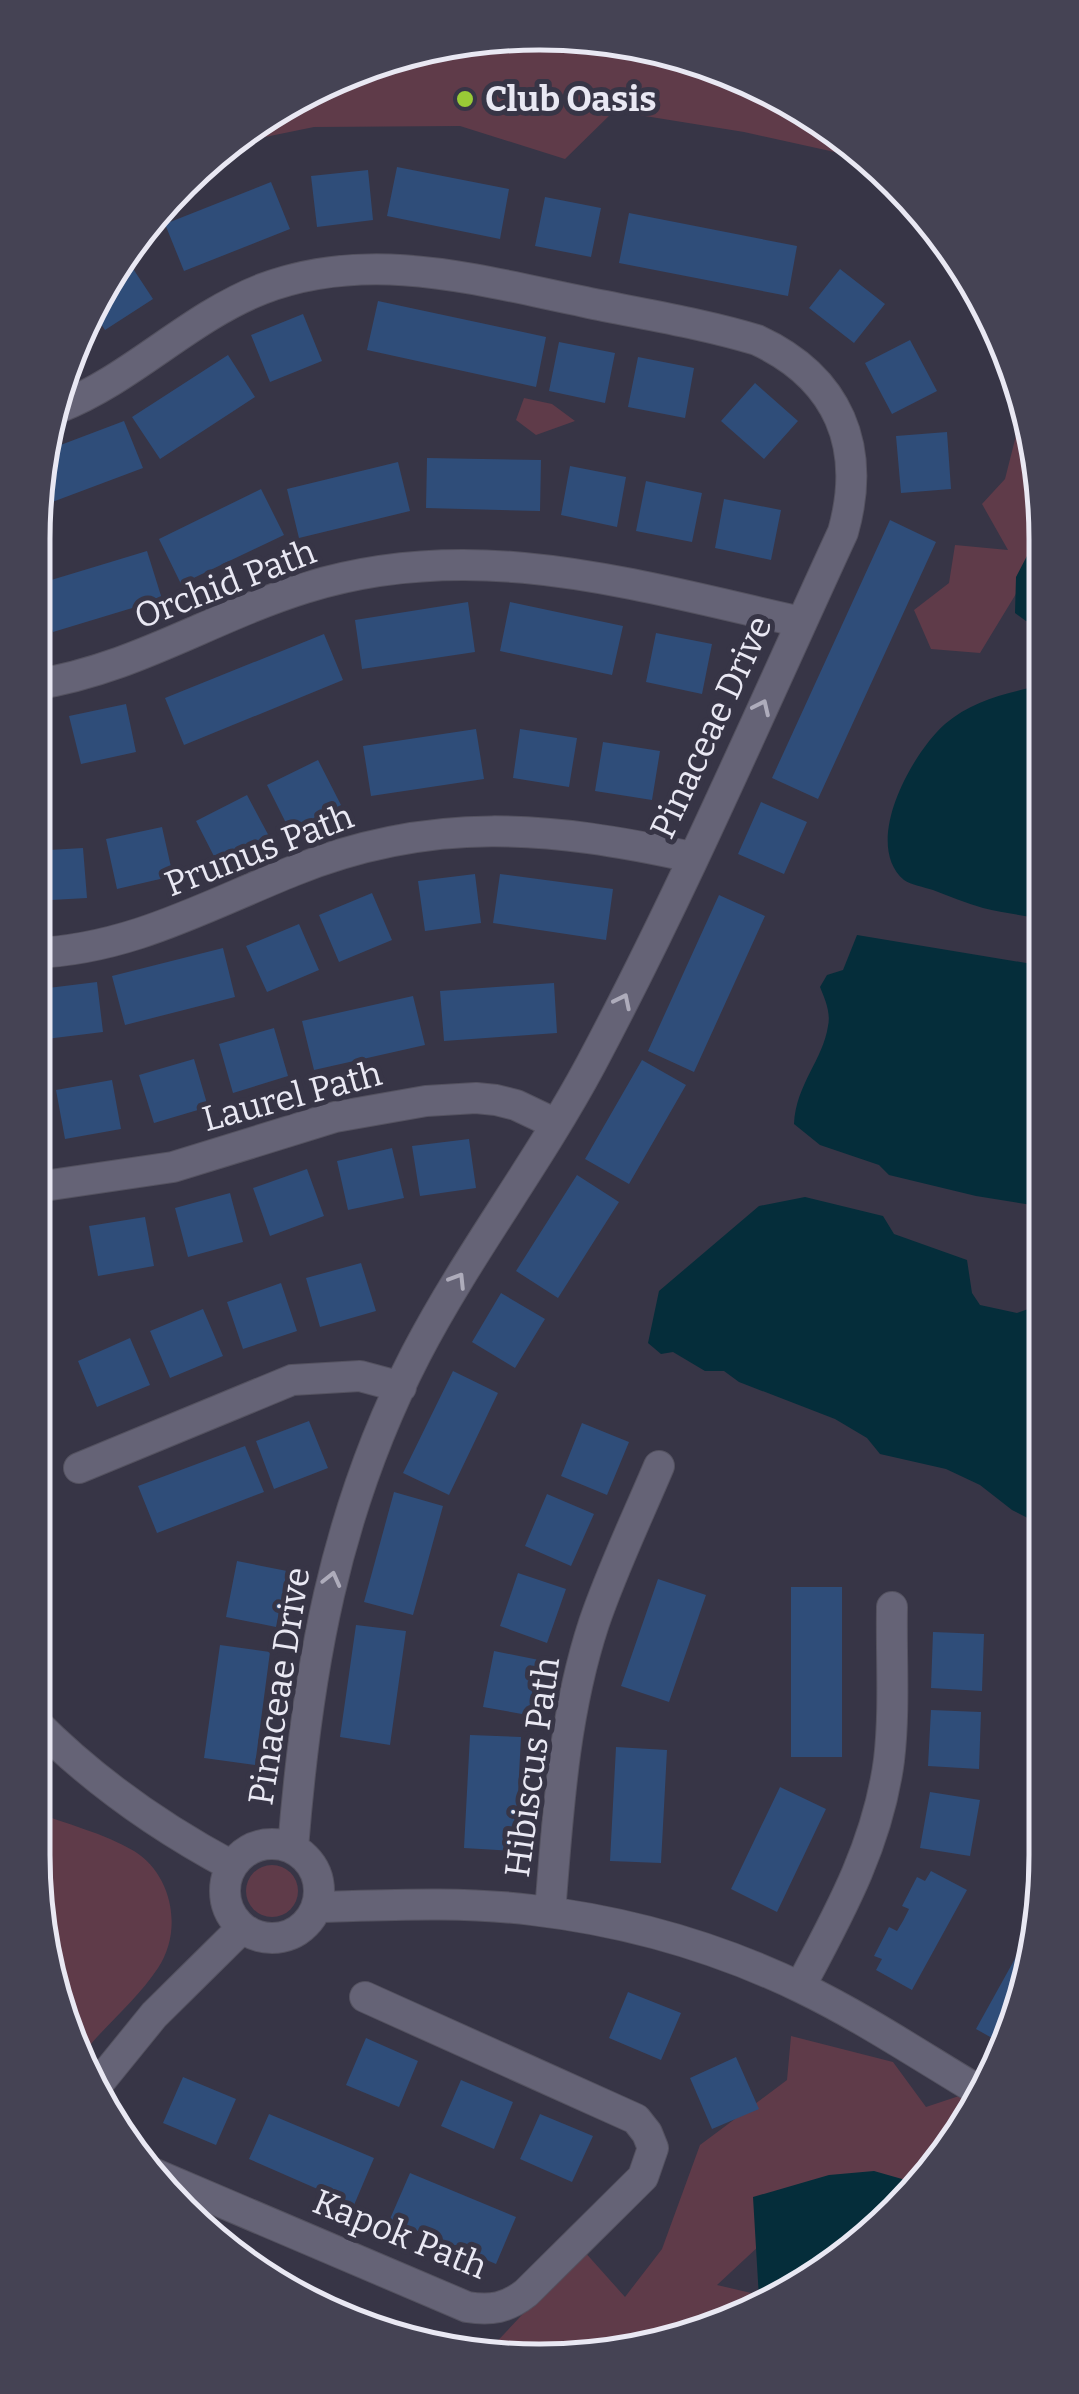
<svg xmlns="http://www.w3.org/2000/svg" width="1079" height="2394" font-family="Bitter,serif">
<style>
.green{fill:#5f3b49}
.water{fill:#052d3a}
.building{fill:#2f4d79}
.lines{fill:none;stroke-linecap:round;stroke-linejoin:round}
.minor-casing{stroke:#545260;stroke-width:32}
.minor{stroke:#656376;stroke-width:30}
.oneway{stroke:#aeacbb}
.poi-dot{fill:#99cb36;stroke:#373546;stroke-width:4}
.labels{text-anchor:middle;stroke-width:10;stroke-linejoin:round;paint-order:stroke}
.poi-label{font-size:35px;font-weight:bold;fill:#e9e8f3;stroke:#373546;text-anchor:start}
.street-label{font-size:35px;fill:#e9e8f3;stroke:#373546}
.rim{fill:none;stroke:#e9e8f3;stroke-width:5}
</style>
<rect width="100%" height="100%" fill="#373546"/>
<path class="green" d="M539,33L691,63L696,69L710,66L733,71L848,137L871,160L744,132L614,111L565,159L460,126L314,127L240,142L345,71Z
M524,398L552,404L575,421L536,435L516,420Z
M1024,404L1042,473V551L980,653L931,649L914,610L949,583L955,545L1008,550L982,504L1005,479Z
M33,1811C65,1824 104,1833 134,1851C173,1875 183,1931 158,1968C137,2000 105,2025 81,2056L60,2018L42,1912L51,1893L38,1887L33,1854Z
M246 1891a26 26 0 1 1 52 0a26 26 0 1 1-52 0Z
M791,2036L893,2062L926,2107L962,2095L974,2103L921,2188L776,2230L717,2285L777,2299L655,2340L648,2336L645,2344L606,2357L457,2352L464,2342L489,2350L583,2250L625,2297L662,2249L700,2145L787,2080Z"/>
<path class="water" d="M1040,490L1042,491L1043,624L1026,621L1015,613L1016,577L1028,554Z
M1029,688L1043,691L1044,920C1024,915 1003,913 983,908C966,903 949,896 933,890C924,887 911,885 904,880C861,843 913,752 945,724C969,703 999,695 1029,688Z
M857,935L1044,966V1207L976,1196L889,1175L879,1165L820,1145L794,1124C796,1084 823,1060 828,1026C831,1013 825,999 820,987L827,975L843,970Z
M805,1197L883,1216L894,1234L967,1260L972,1293L980,1305L1017,1313L1045,1303V1527L1012,1510L980,1485L946,1469L880,1454L867,1438L835,1419L739,1382L724,1371H705L673,1352L661,1354L648,1343L659,1291L759,1206Z
M874,2171L923,2185L813,2277L808,2275L759,2298L753,2197L829,2175Z"/>
<path class="building" d="M397,167L509,189L500,239L387,216Z
M368,170L373,220L317,227L311,176Z
M271,182L290,229L184,271L165,224Z
M545,197L601,208L591,257L535,246Z
M629,213L797,246L788,296L619,263Z
M128,261L153,299L105,330L93,312Z
M840,269L885,304L854,343L809,308Z
M378,301L546,337L536,387L367,350Z
M303,314L322,361L270,382L251,335Z
M910,340L937,391L892,414L865,363Z
M559,342L615,353L605,403L549,391Z
M228,355L255,397L160,459L132,417Z
M638,357L694,368L685,418L628,407Z
M755,383L798,421L764,459L721,421Z
M124,421L143,468L39,507L50,449Z
M947,432L951,489L901,493L896,436Z
M427,458L541,460L540,511L426,508Z
M398,462L410,511L299,538L287,489Z
M570,466L626,477L617,527L561,515Z
M646,481L702,493L692,542L636,531Z
M261,489L284,535L181,584L159,539Z
M724,499L781,510L771,560L715,548Z
M890,520L936,542L818,799L772,778Z
M147,551L162,599L53,632L38,584Z
M468,602L475,652L362,669L355,620Z
M510,602L623,626L612,675L500,651Z
M656,633L712,644L702,694L646,682Z
M324,634L343,680L184,745L165,698Z
M126,704L136,752L81,764L69,716Z
M476,729L484,779L371,796L363,746Z
M520,729L577,738L569,787L513,778Z
M603,742L660,751L652,800L595,791Z
M318,760L341,805L290,831L267,785Z
M247,795L271,840L219,866L196,821Z
M761,802L807,822L784,874L738,854Z
M162,827L173,876L117,889L106,839Z
M83,848L87,898L33,901V851Z
M475,874L481,923L425,931L418,881Z
M500,874L613,889L606,940L493,923Z
M372,893L392,940L339,962L319,915Z
M719,895L765,916L694,1072L648,1051Z
M299,924L319,970L267,992L246,946Z
M223,948L235,997L125,1025L112,976Z
M97,982L103,1032L46,1039L40,989Z
M554,983L557,1033L444,1041L440,991Z
M413,996L425,1045L314,1070L302,1021Z
M274,1028L288,1076L233,1093L219,1044Z
M194,1059L208,1107L154,1123L139,1075Z
M642,1060L686,1085L629,1184L585,1159Z
M112,1080L121,1129L65,1139L56,1090Z
M469,1139L476,1188L420,1196L412,1146Z
M392,1148L404,1198L348,1210L337,1161Z
M307,1169L324,1216L270,1236L253,1188Z
M577,1175L619,1202L558,1298L516,1271Z
M230,1193L243,1242L188,1257L175,1208Z
M145,1217L154,1266L98,1276L89,1226Z
M361,1263L376,1311L320,1327L306,1278Z
M281,1283L297,1331L243,1349L227,1302Z
M501,1293L545,1319L515,1368L472,1342Z
M203,1309L223,1356L170,1378L150,1331Z
M130,1338L150,1385L97,1407L78,1361Z
M453,1371L498,1393L449,1495L403,1473Z
M309,1421L328,1468L274,1489L256,1441Z
M582,1423L629,1442L607,1495L561,1476Z
M245,1446L264,1492L157,1533L138,1486Z
M394,1492L443,1506L413,1615L364,1602Z
M547,1494L594,1514L571,1566L525,1546Z
M237,1561L287,1571L276,1627L226,1617Z
M518,1573L566,1589L547,1643L500,1626Z
M658,1579L706,1595L669,1702L621,1686Z
M791,1587H842V1757H791Z
M356,1625L406,1631L390,1745L340,1737Z
M933,1632L984,1634L982,1691L931,1688Z
M220,1645L270,1652L255,1765L204,1758Z
M494,1651L544,1661L533,1716L483,1707Z
M931,1710L981,1712L979,1769L928,1766Z
M470,1735L521,1737L515,1851L464,1848Z
M616,1747L667,1750L661,1863L610,1861Z
M780,1787L826,1809L777,1912L731,1889Z
M930,1792L980,1800L970,1856L920,1848Z
M931,1871L967,1890L912,1990L876,1970L882,1959L874,1956L889,1927L897,1931L903,1921L909,1909L902,1906L917,1877L925,1881Z
M1032,1928L1025,1961L1008,2047L976,2029Z
M628,1992L681,2013L661,2060L609,2038Z
M366,2038L418,2061L399,2107L346,2085Z
M736,2057L759,2109L712,2129L690,2078Z
M183,2077L236,2099L216,2145L163,2123Z
M461,2080L513,2102L494,2149L441,2126Z
M269,2114L374,2158L354,2205L249,2159Z
M540,2114L593,2136L572,2182L520,2159Z
M410,2173L516,2217L496,2264L390,2219Z
M246,2260L445,2344L442,2352L287,2294Z"/>
<g class="lines">
<defs>
<path id="minor" d="M58,408C132,379 188,318 262,289C370,248 477,280 585,302C642,314 701,323 757,340C839,378 867,447 843,532C761,710 683,891 591,1064C538,1163 468,1254 416,1354C334,1513 307,1672 293,1848
M33,685C135,669 209,618 305,588C475,535 634,585 801,622
M33,953C128,950 206,906 293,871C432,815 550,826 691,857
M44,1186L173,1167L335,1117L426,1101L476,1098L496,1100L516,1105L556,1124
M79,1468L292,1380L360,1376L401,1387
M33,1720C92,1780 157,1826 232,1866
M225 1891a47 47 0 1 1 94 0a47 47 0 1 1-94 0Z
M318,1907C389,1905 461,1901 532,1910C626,1921 717,1947 802,1988C864,2018 922,2057 981,2092
M550,1912C558,1815 563,1717 594,1623C612,1570 637,1518 659,1466
M800,1987C839,1914 878,1844 889,1760C895,1710 891,1657 892,1607
M98,2084L154,2015L242,1928
M148,2171L467,2307C491,2311 507,2308 526,2293L643,2177L653,2148L647,2133L636,2119L365,1997"/>
</defs>
<use href="#minor" class="minor-casing"/>
<use href="#minor" class="minor"/>
</g>
<defs><path id="oneway-chevron" d="M-2-3.5L2.5 0L-2 3.5" fill="none" stroke-width="1.6" stroke-linecap="round" stroke-linejoin="round" transform="scale(2.5)"/></defs>
<g class="oneway">
<use href="#oneway-chevron" transform="translate(762 707) rotate(-65)"/>
<use href="#oneway-chevron" transform="translate(623 1001) rotate(-64)"/>
<use href="#oneway-chevron" transform="translate(458 1280) rotate(-58)"/>
<use href="#oneway-chevron" transform="translate(332 1579) rotate(-76)"/>
</g>
<circle class="poi-dot" cx="465" cy="99" r="10"/>
<g class="labels">
<g class="poi-label">
<text x="485" y="111">Club Oasis</text>
</g>
<g class="street-label">
<text transform="translate(225 584) rotate(-21)" y="12">Orchid Path</text>
<text transform="translate(711 727) rotate(-65)" y="12">Pinaceae Drive</text>
<text transform="translate(259 850) rotate(-21)" y="12">Prunus Path</text>
<text transform="translate(292 1096) rotate(-15)" y="12">Laurel Path</text>
<text transform="translate(279 1686) rotate(-81)" y="12">Pinaceae Drive</text>
<text transform="translate(532 1767) rotate(-82)" y="12">Hibiscus Path</text>
<text transform="translate(400 2234) rotate(22)" y="12">Kapok Path</text>
</g>
</g>
<path d="M0 0H1079V2394H0ZM539 50H540A489 489 0 0 1 1029 539V1855A489 489 0 0 1 540 2344H539A489 489 0 0 1 50 1855V539A489 489 0 0 1 539 50Z" fill="#454354" fill-rule="evenodd"/>
<path class="rim" d="M539 50H540A489 489 0 0 1 1029 539V1855A489 489 0 0 1 540 2344H539A489 489 0 0 1 50 1855V539A489 489 0 0 1 539 50Z"/>
</svg>
